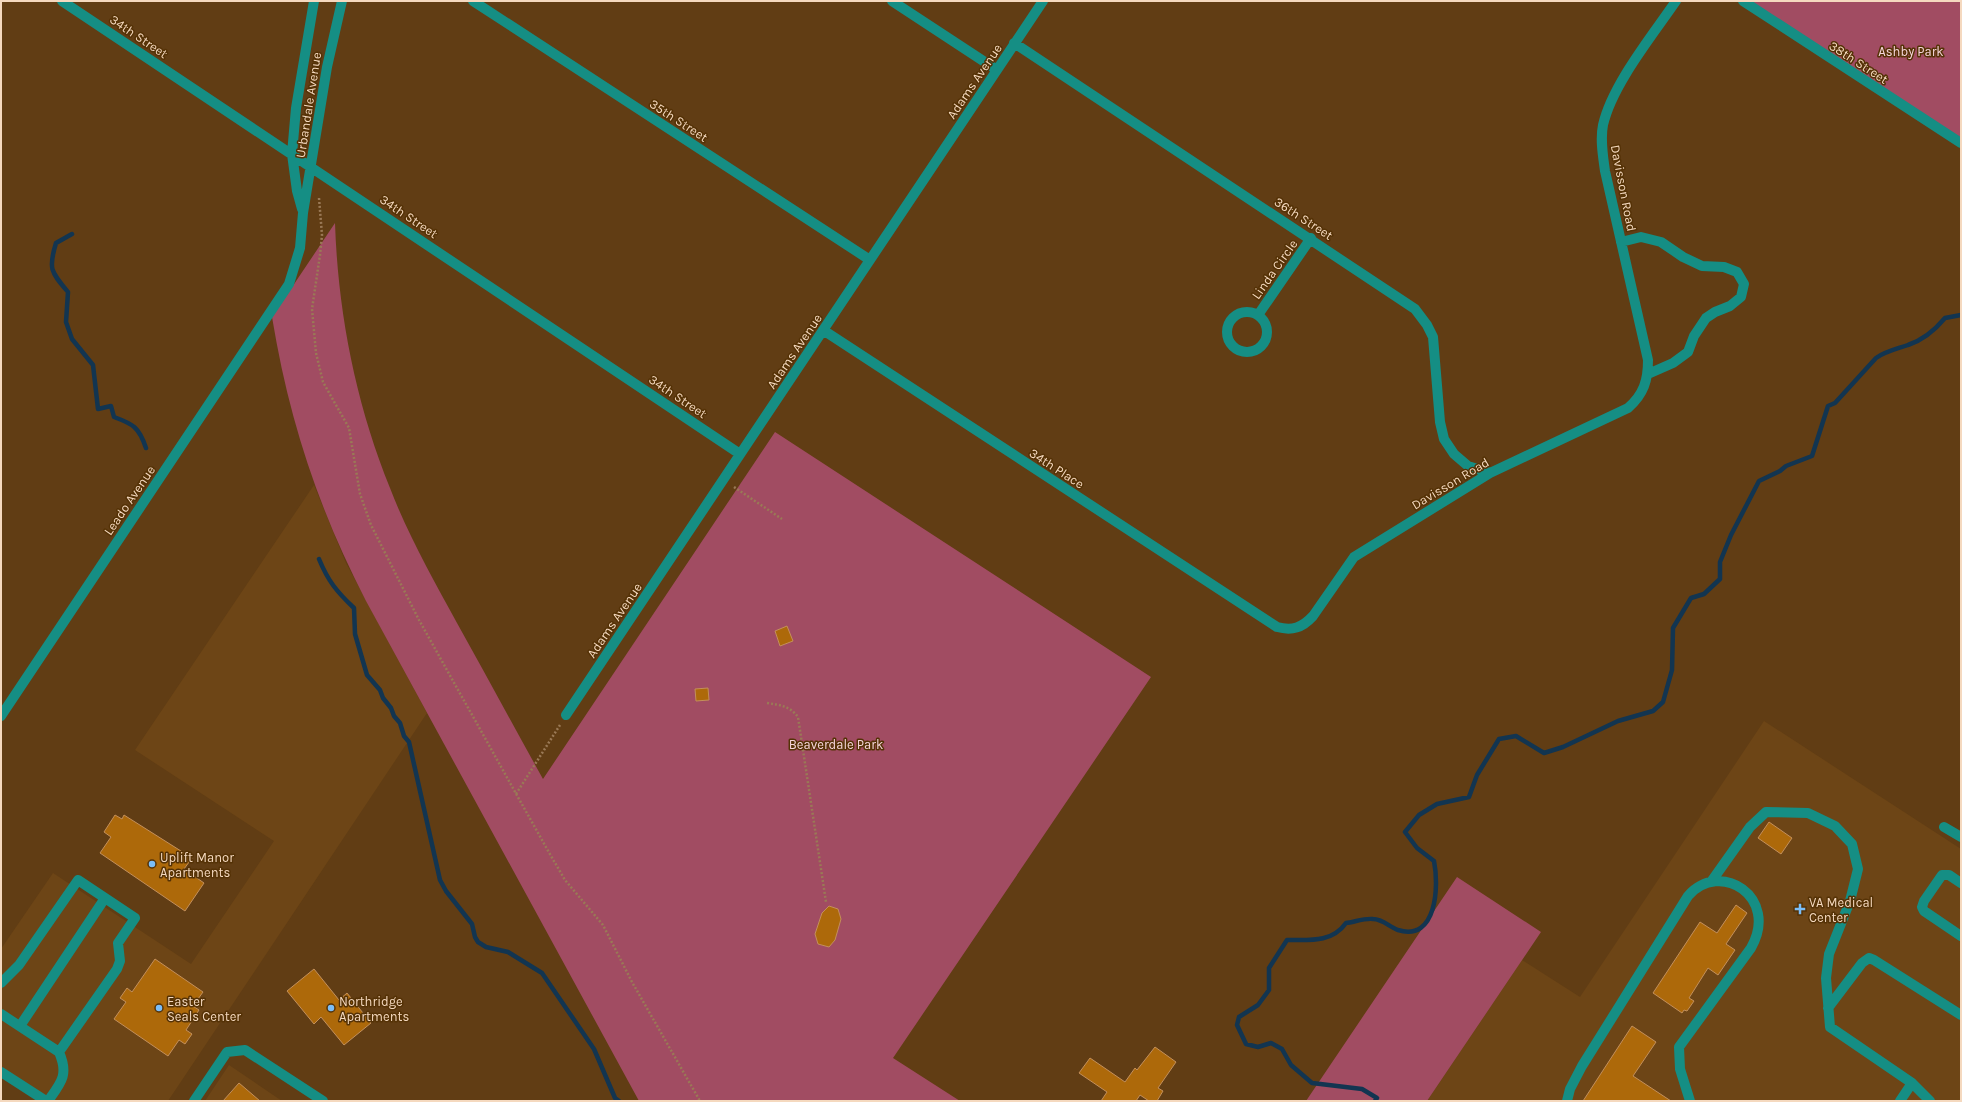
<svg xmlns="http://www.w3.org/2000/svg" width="1962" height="1102" font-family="Karla,sans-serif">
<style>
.built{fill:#6d4516}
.green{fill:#a14c62}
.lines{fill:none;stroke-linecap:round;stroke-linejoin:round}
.stream{stroke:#123551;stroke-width:4.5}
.building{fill:#ad690a;stroke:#c38f5b}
.path{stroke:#9a7956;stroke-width:2.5;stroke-dasharray:2 2;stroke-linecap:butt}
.minor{stroke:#158e84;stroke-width:10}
.poi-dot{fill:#7bbef8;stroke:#553206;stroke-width:1.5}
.labels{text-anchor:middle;stroke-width:3;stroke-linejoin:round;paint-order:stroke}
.street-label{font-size:13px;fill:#f5d9bf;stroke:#553206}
.park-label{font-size:13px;fill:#f7d6dc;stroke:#553206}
.poi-label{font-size:13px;fill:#f5d9bf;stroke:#553206;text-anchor:start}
</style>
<rect width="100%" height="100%" fill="#613d14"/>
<path class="built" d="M314,485L346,563L427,713L168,1101H46L1,1072V949L53,873L191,964L274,841L135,750Z
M1764,721L1961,849V1101H1427L1522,960L1580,997Z
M229,1065L282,1101H205Z"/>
<path class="green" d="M1743,1H1961V143Z
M335,223C338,314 356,404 390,488C408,535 433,579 457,623C486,675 514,727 543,779L775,432L1151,677L893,1058L960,1101H639L366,601C318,508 289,420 272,317Z
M1457,877L1541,932L1427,1101H1306Z"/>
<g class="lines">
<path class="stream" d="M72,234L56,243C48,269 51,272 68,292L66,322L72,339L93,365L98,409L111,406L114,417C133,424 139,427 146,448
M319,559C328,581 337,592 354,608L355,634L367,675L380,690L383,698L391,708L394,716L400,723L404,736L409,742L440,880L446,891L472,924L475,937L478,942L486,947L508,952L542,973L594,1049L615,1098L619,1101
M1375,1101L1377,1098L1362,1089L1312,1083L1291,1065L1282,1049L1271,1043L1258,1047L1246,1044L1237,1025L1239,1017L1258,1005L1269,990V968L1287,940C1309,940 1332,943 1346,923C1354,922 1365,918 1373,919C1383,919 1389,927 1398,930C1437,942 1439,886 1434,861L1417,848L1405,832L1419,815L1437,804L1469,797L1477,775L1499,739L1516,736L1544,753L1563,747L1618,721L1653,711L1663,702L1672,670L1673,628L1691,598L1704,594L1720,579V562L1731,535L1759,481L1780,471L1786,466L1812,456L1828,406L1835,403L1876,358C1886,351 1897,349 1908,345C1923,340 1935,330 1945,318L1961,315"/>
</g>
<path class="building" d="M787,626L793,641L780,646L775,631Z
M708,688L709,700L696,701L695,689Z
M115,815L122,819L124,815L192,858L184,869L204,883L185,911L100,853L111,837L104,832Z
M1769,822L1792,838L1781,854L1758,838Z
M1736,905L1747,913L1726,944L1735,950L1718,975L1708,968L1689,998L1694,1001L1687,1011L1684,1010L1682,1013L1653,993L1700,922L1717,933Z
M829,906L838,909L841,919L835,940L829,947L818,944L815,934L822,913Z
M155,959L203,992L193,1006L199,1010L186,1030L192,1034L185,1044L179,1040L168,1056L114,1019L126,1002L120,998L127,988L132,992Z
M314,969L339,1000L347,993L371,1023L344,1045L321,1017L314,1024L287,991Z
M1632,1026L1656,1042L1633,1076L1671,1101H1583Z
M1155,1047L1176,1062L1158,1088L1163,1091L1157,1101H1149L1140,1095L1136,1101H1101L1107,1092L1079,1073L1090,1058L1125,1082L1135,1068L1137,1070Z
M239,1083L260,1101H223Z"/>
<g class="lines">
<path class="path" d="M319,198L322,235L320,255L312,309L316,353L323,382L349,428L360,494L371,525L419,620L547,849L565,880L603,925L632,982L700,1101
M734,487L782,519
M767,703C780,705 790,706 798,717L826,902
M516,794L560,725"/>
<path class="minor" d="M62,1L740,454
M473,1L870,260
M892,1L997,70
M1743,1L1961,143
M1014,43L1415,309L1427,325L1433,337L1440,422L1444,439L1454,454L1468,466L1490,473
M302,209L297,191L292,154L296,108L314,1
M1621,242L1641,237L1661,242L1683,257L1702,266L1724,267L1737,272L1744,284L1741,297L1730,306L1715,312L1706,318L1694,336L1688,352L1673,363L1648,374
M1227 332a20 20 0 1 1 40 0a20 20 0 1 1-40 0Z
M1258,315L1311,238
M823,330L1277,627C1292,631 1302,628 1313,616L1354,557L1490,473L1628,408C1644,394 1648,380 1648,360L1605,171C1603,156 1600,140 1603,125C1612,85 1652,36 1676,1
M566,715L1043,1
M1,716L289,284L300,248L303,213L327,67L342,1
M1944,827L1961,837
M1711,882L1750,827L1766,812L1808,813L1835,826L1852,844L1858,869L1850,901L1829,954L1826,978L1830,1027L1912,1083L1900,1101
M1961,883L1949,875H1942L1924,901L1922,907L1924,911L1961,936
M1,983L19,965L78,880L135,918L118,943L120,961L117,969L59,1052C69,1075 61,1083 48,1101
M1828,1008L1862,963L1869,958L1874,960L1961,1015
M1,1014L59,1052
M20,1026L105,898
M1,1072L46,1101
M1912,1083L1930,1101
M194,1101L227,1052L245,1050L323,1101
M1567,1101L1570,1089L1582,1066L1688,896C1720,859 1780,897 1751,948L1679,1047L1680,1069L1690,1101"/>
</g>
<g class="poi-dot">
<circle cx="152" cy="864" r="4"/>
<path d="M1798 903h4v4h4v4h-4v4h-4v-4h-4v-4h4z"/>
<circle cx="159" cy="1008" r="4"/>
<circle cx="331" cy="1008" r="4"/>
</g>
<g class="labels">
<g class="street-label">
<text transform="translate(139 36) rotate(34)" y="5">34th Street</text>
<text transform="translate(1859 62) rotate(33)" y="5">38th Street</text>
<text transform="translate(974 81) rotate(-56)" y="5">Adams Avenue</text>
<text transform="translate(308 105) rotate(-81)" y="5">Urbandale Avenue</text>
<text transform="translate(679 120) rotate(33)" y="5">35th Street</text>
<text transform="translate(1624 188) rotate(79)" y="5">Davisson Road</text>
<text transform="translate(409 216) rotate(34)" y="5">34th Street</text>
<text transform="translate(1304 218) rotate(33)" y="5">36th Street</text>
<text transform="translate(1274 269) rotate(-55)" y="5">Linda Circle</text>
<text transform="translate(794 351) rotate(-56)" y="5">Adams Avenue</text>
<text transform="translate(678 396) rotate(34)" y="5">34th Street</text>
<text transform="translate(1057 468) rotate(33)" y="5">34th Place</text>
<text transform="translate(1450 483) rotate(-31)" y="5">Davisson Road</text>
<text transform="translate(129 500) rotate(-56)" y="5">Leado Avenue</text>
<text transform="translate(614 620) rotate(-56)" y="5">Adams Avenue</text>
</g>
<g class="park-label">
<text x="1911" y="56">Ashby Park</text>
<text x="836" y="749">Beaverdale Park</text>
</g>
<g class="poi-label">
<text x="160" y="862">Uplift Manor<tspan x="160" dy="15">Apartments</tspan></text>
<text x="1809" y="907">VA Medical<tspan x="1809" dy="15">Center</tspan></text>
<text x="167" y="1006">Easter<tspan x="167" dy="15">Seals Center</tspan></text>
<text x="339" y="1006">Northridge<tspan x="339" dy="15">Apartments</tspan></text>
</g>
</g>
<rect width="1962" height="1102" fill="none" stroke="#f5d9bf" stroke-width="4"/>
</svg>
